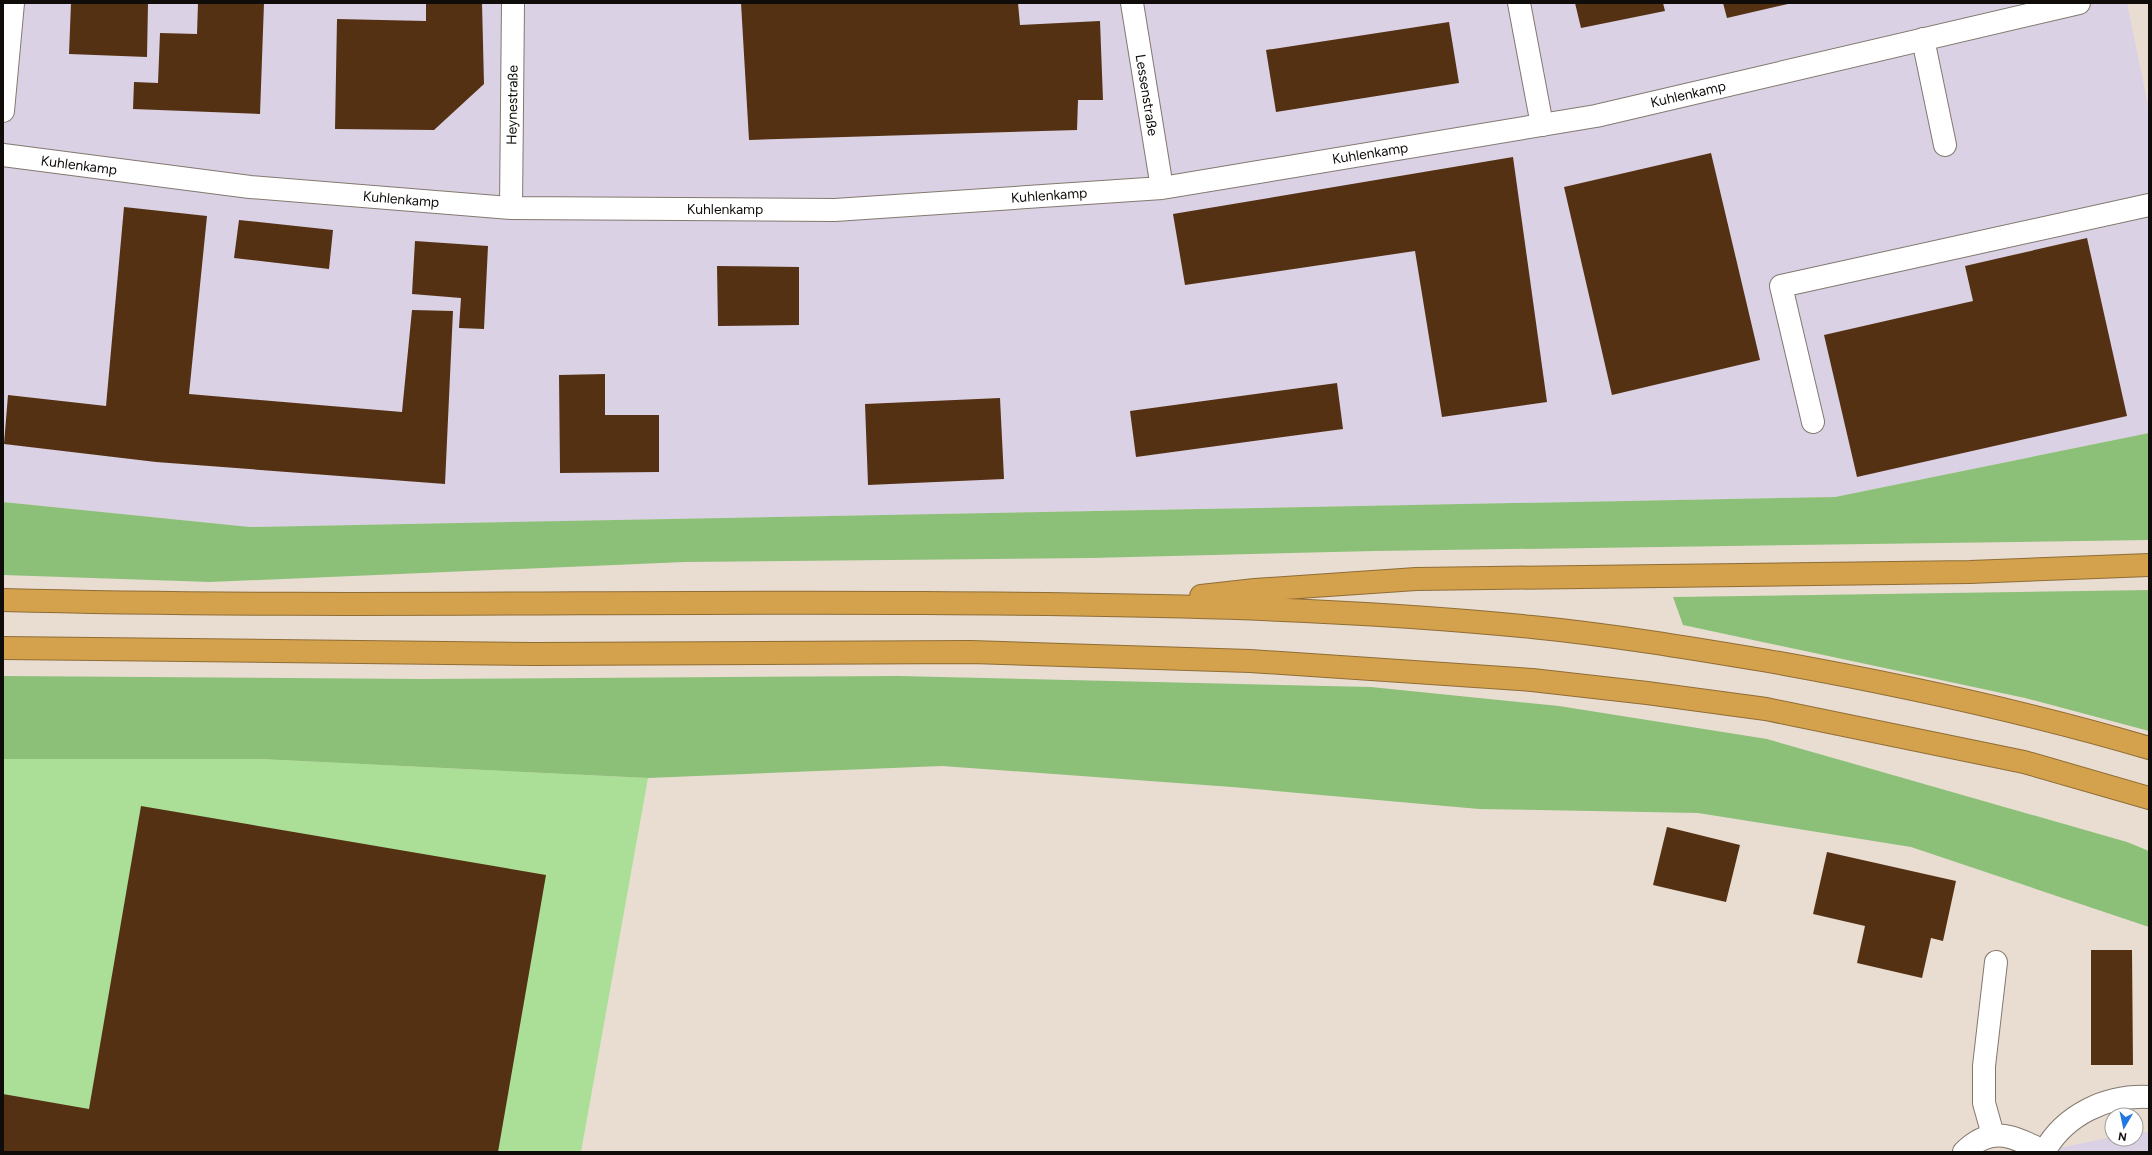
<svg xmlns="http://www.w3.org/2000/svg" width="2152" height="1155" font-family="Figtree,sans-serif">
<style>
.commercial{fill:#dad1e5}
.green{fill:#abdf98}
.forest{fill:#8cc079}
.building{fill:#553113}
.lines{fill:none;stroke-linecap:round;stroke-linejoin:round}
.lane-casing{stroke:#83786e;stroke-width:24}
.street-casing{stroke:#83786e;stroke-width:24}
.highway-casing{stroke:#8f6d35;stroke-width:24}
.lane{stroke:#fff;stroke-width:22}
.street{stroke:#fff;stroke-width:22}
.highway{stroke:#d4a14d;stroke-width:22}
.labels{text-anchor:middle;stroke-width:4;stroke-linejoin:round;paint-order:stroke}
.street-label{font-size:14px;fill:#100c09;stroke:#fff}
</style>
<rect width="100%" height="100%" fill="#e9ddd2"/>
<path class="commercial" d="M3,3H2127L2149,110V433L1835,497L250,527L3,502Z
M2136,1132H2149V1152H2040L2112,1137V1139H2136Z"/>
<path class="green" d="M3,759H260L648,778L581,1152H3Z"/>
<path class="forest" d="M2149,433V540L1375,551L1091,558L685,562L210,582L3,575V502L250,527L1835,497Z
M2149,590V731L2025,698L1683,625L1673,597Z
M3,676L421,679L898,676L1371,687L1559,706L1767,739L2127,842L2149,851V927L1911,847L1698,813L1479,809L1232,787L942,766L648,778L260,759H3Z"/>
<path class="building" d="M71,3H148L147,57L69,54Z
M198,3H264L260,114L133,109L134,82L158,83L160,33L197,34Z
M426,3H482L484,84L434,130L335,129L337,19L426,21Z
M741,3H1018L1020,25L1100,21L1103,100H1078L1077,130L749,140Z
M1575,3H1663L1665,11L1581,28Z
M1723,3H1788V4L1727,18Z
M1449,22L1459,83L1276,112L1266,50Z
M1711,153L1760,360L1612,395L1564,187Z
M1513,157L1547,402L1442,417L1415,251L1185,285L1173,214Z
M124,207L207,216L189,394L402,412L412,310L453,311L445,484L156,462L4,444L8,395L106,406Z
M239,220L333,230L329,269L234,258Z
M2087,238L2127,416L1857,477L1824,335L1973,301L1965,266Z
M415,241L488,246L484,329L459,328L461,298L412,294Z
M717,266L799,267V325L718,326Z
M605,374V415H659V472L560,473L559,375Z
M1337,383L1343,429L1136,457L1130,411Z
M1000,398L1004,479L868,485L865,404Z
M141,806L546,875L498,1152H3V1094L89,1109Z
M1667,827L1740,845L1726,902L1653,885Z
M1827,852L1956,881L1943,941L1931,938L1922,978L1857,963L1865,926L1813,914Z
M2091,950H2132L2133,1065H2091Z"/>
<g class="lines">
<defs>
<path id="lane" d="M1519,3L1542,125
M1923,39L1945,145
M1813,422L1781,286L2149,205
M1993,1135L1984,1103V1066L1996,962
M1964,1152C1992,1124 2013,1137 2044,1151"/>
<path id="street" d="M1132,3L1162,188
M3,111L13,3
M3,155L250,187L511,208L835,210L1162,188L1596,116L2079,3
M511,208L513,3
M2044,1152C2065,1114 2107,1095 2149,1097"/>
<path id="highway" d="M1201,596L1255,590L1416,579L1970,572L2149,565
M3,600C310,608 618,601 925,603C1128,604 1331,607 1532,627C1612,635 1690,648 1768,661C1897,684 2024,711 2149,748
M3,648L534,654L971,652L1250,661L1532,680L1647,693L1766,709L2024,762L2149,798"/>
</defs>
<use href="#lane" class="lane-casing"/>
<use href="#street" class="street-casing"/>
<use href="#highway" class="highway-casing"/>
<use href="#lane" class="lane"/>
<use href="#street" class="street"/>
<use href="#highway" class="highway"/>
</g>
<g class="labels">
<g class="street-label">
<text transform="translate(1688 94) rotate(-13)" y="5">Kuhlenkamp</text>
<text transform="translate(1147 95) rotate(81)" y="5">Lessenstraße</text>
<text transform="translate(512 105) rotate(-89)" y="5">Heynestraße</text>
<text transform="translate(1370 153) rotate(-9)" y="5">Kuhlenkamp</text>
<text transform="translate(79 165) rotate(7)" y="5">Kuhlenkamp</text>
<text transform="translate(1049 195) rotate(-4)" y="5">Kuhlenkamp</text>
<text transform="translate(401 199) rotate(5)" y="5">Kuhlenkamp</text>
<text x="725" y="214">Kuhlenkamp</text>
</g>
</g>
<rect width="2152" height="1155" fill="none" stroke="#100c09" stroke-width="8"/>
<g transform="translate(2124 1127) rotate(189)"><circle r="19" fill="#ffffff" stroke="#9f9e9d"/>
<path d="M0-3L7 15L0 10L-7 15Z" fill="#2178e2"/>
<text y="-6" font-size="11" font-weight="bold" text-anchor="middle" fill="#100c09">N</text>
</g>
</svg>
